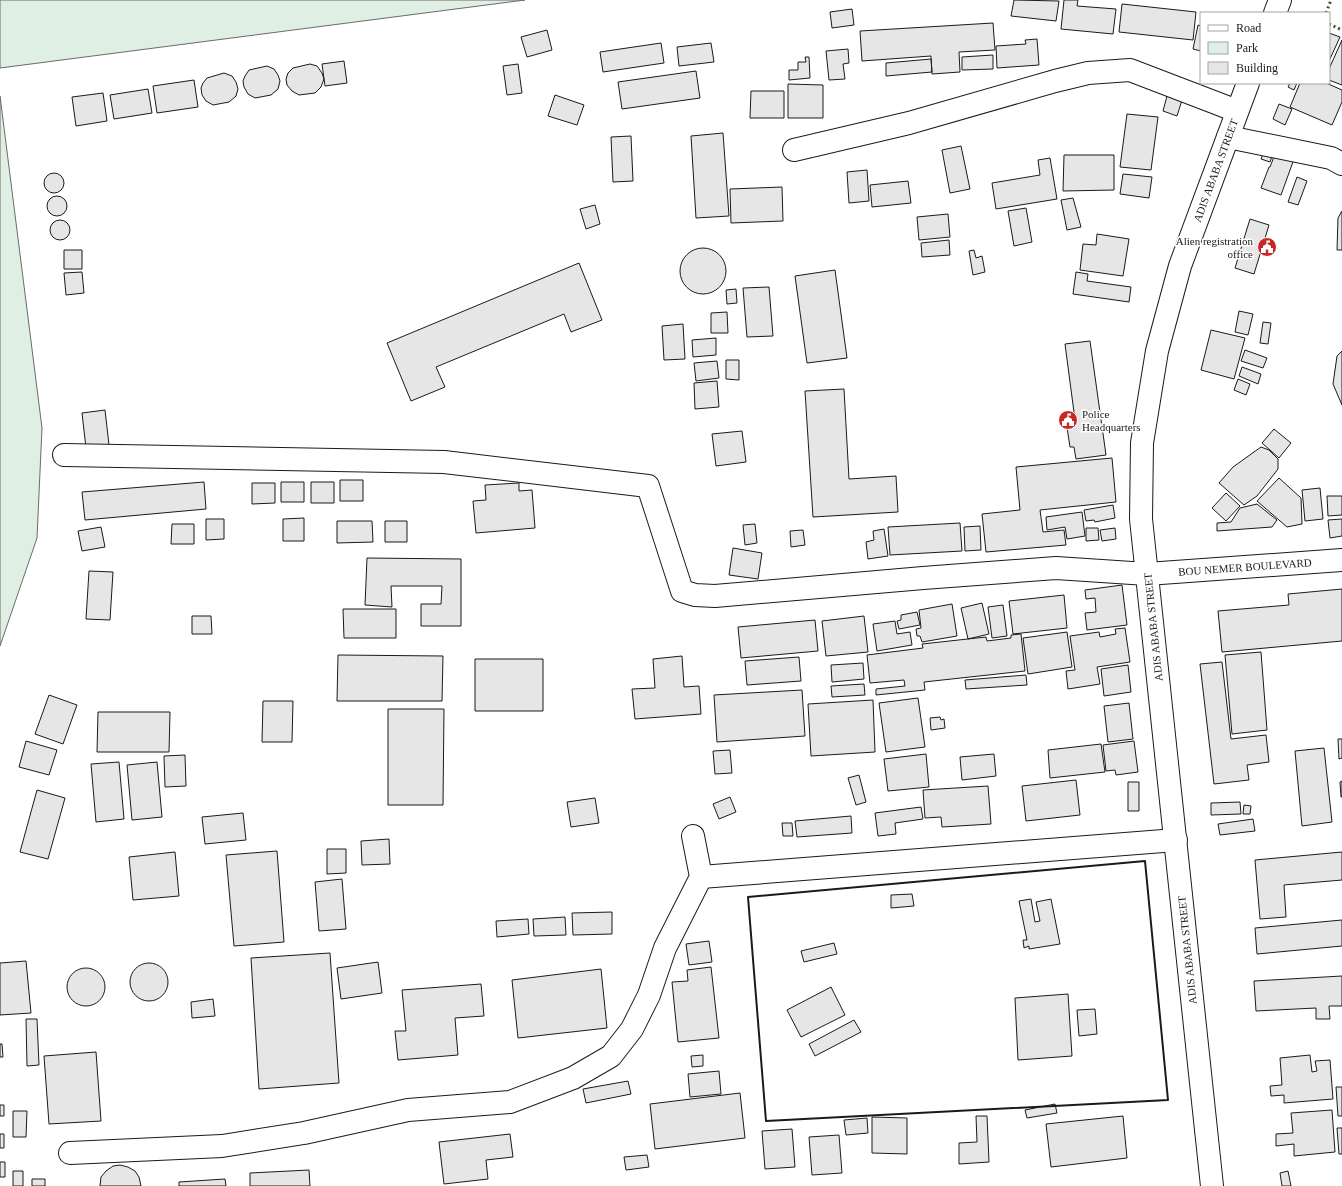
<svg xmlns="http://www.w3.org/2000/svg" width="1342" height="1186" font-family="Georgia,serif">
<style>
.green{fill:#e0efe3;stroke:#6a6a6a}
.building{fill:#e6e6e6;stroke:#1a1a1a}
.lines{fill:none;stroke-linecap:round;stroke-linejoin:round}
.minor-casing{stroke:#1a1a1a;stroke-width:24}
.minor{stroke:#fff;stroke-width:22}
.hedge{stroke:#2b5a34;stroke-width:3;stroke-dasharray:2 3;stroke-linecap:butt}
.wall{stroke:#1a1a1a;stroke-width:2}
.labels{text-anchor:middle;stroke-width:3;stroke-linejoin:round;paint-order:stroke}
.street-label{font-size:11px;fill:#1a1a1a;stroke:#fff}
.poi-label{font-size:11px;fill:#1a1a1a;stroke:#fff;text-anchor:end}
</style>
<rect width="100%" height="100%" fill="#fff"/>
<path class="green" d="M0,0H525L0,68Z
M0,96L42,428L37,538L0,646Z"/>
<path class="building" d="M1014,0L1059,1L1056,21L1011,16Z
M1064,0H1078L1077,6L1116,9L1113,34L1061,29Z
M1122,4L1196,12L1193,40L1119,32Z
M852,9L854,25L832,28L830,12Z
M993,23L995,50L959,52L960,72L932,74L931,56L862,61L860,31Z
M1198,25L1201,26V51L1193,49Z
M547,30L552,50L527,57L521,37Z
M1329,33L1340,37L1329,61Z
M1037,39L1039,65L997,68L996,46L1026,44L1025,40Z
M1342,40V85L1329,80V69Z
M661,43L664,63L603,72L600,52Z
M711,43L714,62L679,66L677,47Z
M848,49L849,63L843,64L845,79L829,80L826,51Z
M993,55V69L962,70V57Z
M805,57H809L810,78L789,80V70H798V62H806Z
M931,59L932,72L886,76V63Z
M344,61L347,83L325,86L322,64Z
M310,64L317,66L322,73L324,79L321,87L315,93L299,95L292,91L287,85L286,79L288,73L293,68Z
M518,64L522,93L507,95L503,66Z
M267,66L274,69L278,75L280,81L278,89L271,95L255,98L248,94L244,87L243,81L245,76L249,70Z
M696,71L700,98L622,109L618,82Z
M224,73L232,76L236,82L238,89L236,96L229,102L213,105L206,101L202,95L201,88L203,83L207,78Z
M194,80L198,107L157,113L153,86Z
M1290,83H1297L1294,90L1288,87Z
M1300,83H1326L1342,90V102L1332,125L1290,107Z
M788,84L823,85V118H788Z
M148,89L152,113L114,119L110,95Z
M751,91H784V118H750Z
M103,93L107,121L76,126L72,97Z
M555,95L584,105L577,125L548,116Z
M1167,96L1182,100L1177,116L1163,111Z
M1279,104L1292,109L1285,125L1273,119Z
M1127,114L1158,117L1151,170L1120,167Z
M723,133L729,216L696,218L691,136Z
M631,136L633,181L613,182L611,137Z
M1268,141L1276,145L1270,162L1261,159Z
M1280,141L1298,148L1281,195L1261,188L1269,167H1270Z
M961,146L970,189L950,193L942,150Z
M1064,155H1114V190L1063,191Z
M1050,158L1057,199L996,209L992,183L1040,175L1038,160Z
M867,170L869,201L849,203L847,172Z
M44 183a10 10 0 1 1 20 0a10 10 0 1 1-20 0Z
M1123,174L1152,177L1149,198L1120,194Z
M1297,177L1307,181L1298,205L1288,202Z
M908,181L911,203L872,207L870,185Z
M782,187L783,221L731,223L730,189Z
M47 206a10 10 0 1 1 20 0a10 10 0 1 1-20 0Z
M1073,198L1081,227L1067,230L1061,200Z
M595,205L600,224L586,229L580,209Z
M1026,208L1032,242L1014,246L1008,211Z
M1342,211V250H1337L1338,218Z
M948,214L950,237L919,240L917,217Z
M1250,219L1269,225L1254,274L1235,268Z
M50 230a10 10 0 1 1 20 0a10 10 0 1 1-20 0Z
M1097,234L1129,239L1123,276L1080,270L1083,244L1096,245Z
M949,240L950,255L922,257L921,243Z
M680 271a23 23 0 1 1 46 0a23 23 0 1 1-46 0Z
M64,250H82V269H64Z
M974,250L976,258L982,256L985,272L973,275L969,251Z
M579,263L602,320L571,332L564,314L436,367L445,387L411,401L387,343Z
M835,270L847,358L807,363L795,276Z
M82,272L84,293L66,295L64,273Z
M1076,272L1088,274L1087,281L1131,287L1129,302L1073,294Z
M769,287L773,336L747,337L743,288Z
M736,289L737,303L727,304L726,290Z
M1239,311L1253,314L1248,335L1235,332Z
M727,312L728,333H711V313Z
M1263,322L1271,323L1268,344L1260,343Z
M683,324L685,359L664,360L662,326Z
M1211,330L1245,338L1234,379L1201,370Z
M716,338V355L693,357L692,340Z
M1090,341L1106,455L1076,459L1074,447H1070L1066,421L1075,420L1065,344Z
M1245,350L1267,358L1263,368L1241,361Z
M1342,351V405L1333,384L1337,356Z
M726,360H739V380L726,379Z
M717,361L719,378L696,381L694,363Z
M1242,367L1261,374L1258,384L1239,376Z
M1238,379L1250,384L1246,395L1234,390Z
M717,381L719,407L695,409L694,383Z
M844,389L849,479L896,476L898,512L813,517L805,391Z
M105,410L109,445L86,448L82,413Z
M1274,429L1291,443L1279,458L1262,443Z
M742,431L746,462L716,466L712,434Z
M1261,447L1269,450L1278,459V469L1257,496L1244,505L1219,483L1233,467Z
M1112,458L1116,502L1040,510L1043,532L1064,530L1066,545L986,552L982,514L1020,510L1016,467Z
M1279,478L1301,498L1302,524L1287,527L1257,501Z
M340,480H363V501H340Z
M204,482L206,509L85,520L82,492Z
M281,482H304V502H281Z
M311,482H334V503H311Z
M252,483H275V503L252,504Z
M519,483V491L532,490L535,528L476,533L473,501L486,500L485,485Z
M1320,488L1323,519L1305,521L1302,490Z
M1226,493L1240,506L1226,521L1212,508Z
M1327,496H1342V515L1328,516Z
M1257,504L1277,520L1272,527L1217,531V523L1231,522L1240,508Z
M1113,505L1115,518L1095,522L1094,520L1086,521L1084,510Z
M1082,512L1085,536L1067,539L1065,527L1047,530L1046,517Z
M304,518V541H283V519Z
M206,519H224V539L206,540Z
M1342,519V536L1330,538L1328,520Z
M337,521H372L373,542L337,543Z
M385,521H407V542H385Z
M960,523L962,551L890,555L888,527Z
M172,524H194V544H171Z
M755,524L757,543L745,545L743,525Z
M980,526L981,550L965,551L964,527Z
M101,527L105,547L82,551L78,531Z
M1086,528H1098L1099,540L1086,541Z
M1115,528L1116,539L1102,541L1100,530Z
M884,529L888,556L868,559L866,542L874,540L873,531Z
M803,530L805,545L791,547L790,531Z
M733,548L762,553L758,579L729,575Z
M367,558L461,559V626H421V604H441L442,586H391L392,607L365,605Z
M89,571L113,572L110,620L86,619Z
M1122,585L1127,625L1087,630L1085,613L1096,612L1095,598L1086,599L1085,590Z
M1342,589V641L1222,652L1218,611L1289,605L1288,594Z
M1064,595L1067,628L1013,634L1009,601Z
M982,603L989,634L968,639L961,608Z
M952,604L957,636L922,642L920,636H917L916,629L921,628L919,610Z
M1003,605L1007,636L992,638L988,607Z
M343,609H396V638H344Z
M917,612L920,625L899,629L897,621L901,620V615Z
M192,616H211L212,634H192Z
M864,616L868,652L826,656L822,621Z
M815,620L818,651L741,658L738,627Z
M895,621L897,634L910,632L912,645L877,651L873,624Z
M1125,628L1130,662L1097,667L1100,684L1068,689L1066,671L1075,670L1070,636L1099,632L1100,637L1116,634L1115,629Z
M1067,632L1072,667L1028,674L1023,638Z
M1021,634L1025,671L924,682L925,690L876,695V689L905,686L904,680L870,683L867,655L923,648L922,644L986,637L987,641L1011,638V635Z
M1261,652L1267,730L1232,734L1225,655Z
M338,655L443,656L442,701H337Z
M682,656L684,687L699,686L701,714L635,719L632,689L655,688L653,659Z
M799,657L801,681L747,685L745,661Z
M475,659H543V711H475Z
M1222,662L1231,739L1266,735L1269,762L1247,765L1249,780L1214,784L1200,664Z
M863,663L864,679L832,682L831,665Z
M1128,665L1131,692L1104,696L1101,669Z
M1026,675L1027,685L966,689L965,680Z
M864,684L865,695L832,697L831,686Z
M802,690L805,736L717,742L714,695Z
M49,695L77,705L63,744L35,734Z
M918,698L925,747L886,752L879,703Z
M873,700L875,752L811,756L808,704Z
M263,701H293L292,742H262Z
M1129,703L1133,739L1108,742L1104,706Z
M388,709H444L443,805H388Z
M98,712H170L169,752H97Z
M940,717L941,720L944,719L945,728L931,730L930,718Z
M1338,739H1342V758L1339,759Z
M26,741L57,750L49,775L19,767Z
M1134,741L1138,772L1116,775L1115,770L1106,771L1103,745Z
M1101,744L1105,772L1050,778L1048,750Z
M1324,748L1332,822L1302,826L1295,751Z
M730,750L732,773L715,774L713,751Z
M926,754L929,787L888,791L884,759Z
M994,754L996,776L962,780L960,757Z
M185,755L186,786L165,787L164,756Z
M119,762L124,819L96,822L91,764Z
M157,762L162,817L132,820L127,765Z
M859,775L866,802L856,805L848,778Z
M1076,780L1080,815L1026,821L1022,786Z
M1342,781V797H1341L1340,782Z
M1128,782H1139V811H1128Z
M988,786L991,824L942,827L941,817L925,818L923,790Z
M37,790L65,798L48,859L20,852Z
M730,797L736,812L719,819L713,804Z
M595,798L599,823L571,827L567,802Z
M1240,802L1241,814L1211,815V803Z
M1244,805L1251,806L1250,814H1243Z
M921,807L923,819L895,823L896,834L878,836L875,813Z
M243,813L246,840L205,844L202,817Z
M851,816L852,833L797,837L795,821Z
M1253,819L1255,831L1220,835L1218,824Z
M782,823H792L793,836H783Z
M389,839L390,864L362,865L361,841Z
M327,849H346V873L327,874Z
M277,851L284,942L234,946L226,855Z
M175,852L179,896L133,900L129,857Z
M1342,852V880L1284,885L1286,917L1260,919L1255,860Z
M342,879L346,929L319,931L315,882Z
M912,894L914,906L891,908V895Z
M1031,899L1035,922L1040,921L1036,902L1051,899L1060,944L1029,949V946L1024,948L1023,940H1027L1019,901Z
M612,912V934L573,935L572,913Z
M565,917L566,935L534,936L533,919Z
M528,919L529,934L497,937L496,921Z
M1342,920V946L1257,954L1255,928Z
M709,941L712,962L689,965L686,944Z
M834,943L837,954L804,962L801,951Z
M330,953L339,1083L259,1089L251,958Z
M26,961L31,1013L0,1015V963Z
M378,962L382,993L341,999L337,968Z
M130 982a19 19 0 1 1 38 0a19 19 0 1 1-38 0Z
M711,967L719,1038L678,1042L672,982L688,981L687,970Z
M67 987a19 19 0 1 1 38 0a19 19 0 1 1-38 0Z
M601,969L607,1028L518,1038L512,980Z
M1342,976V1006H1329L1330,1019H1316V1008L1256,1011L1254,981Z
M481,984L484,1016L455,1018L458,1055L398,1060L395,1031H406L402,990Z
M831,987L845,1015L801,1037L787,1010Z
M1068,994L1072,1056L1018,1060L1015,998Z
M213,999L215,1016L192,1018L191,1002Z
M1095,1009L1097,1034L1079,1036L1077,1010Z
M26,1019H37L39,1065L27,1066Z
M854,1020L861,1032L815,1056L809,1044Z
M0,1044H2L3,1057H0Z
M96,1052L101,1121L49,1124L44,1056Z
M703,1055V1066L692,1067L691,1056Z
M1310,1055L1312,1072L1317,1071L1315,1061L1330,1060L1333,1099L1284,1103V1095L1271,1096L1270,1086L1282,1085L1280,1058Z
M719,1071L721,1094L690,1097L688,1074Z
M628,1081L631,1094L586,1103L583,1089Z
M1336,1087H1342V1116H1338Z
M740,1093L745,1138L655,1149L650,1104Z
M1055,1104L1057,1113L1027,1118L1025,1110Z
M0,1105H4V1116H0Z
M1332,1110L1335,1152L1294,1156V1144L1276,1146V1134L1293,1133L1291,1113Z
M13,1111H27L26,1137H13Z
M976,1116H987L989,1162L959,1164V1143L977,1142Z
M1123,1116L1127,1158L1051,1167L1046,1124Z
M872,1117L907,1118V1154L872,1153Z
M867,1118L868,1133L846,1135L844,1120Z
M1337,1128H1342V1154H1339Z
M792,1129L795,1167L765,1169L762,1131Z
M0,1134H4V1148H0Z
M510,1134L513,1157L486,1160L488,1179L444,1184L439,1142Z
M839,1135L842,1173L812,1175L809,1137Z
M647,1155L649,1167L626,1170L624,1157Z
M0,1162H5V1177H0Z
M120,1165L128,1167L135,1171L139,1177L141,1186H100L101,1177L106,1171L113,1166Z
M309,1170L310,1186H250V1173Z
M13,1171H23V1186H13Z
M1288,1171L1291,1186H1282L1280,1173Z
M32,1179H45V1186H32Z
M225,1179L226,1186H179V1182Z"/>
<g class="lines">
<defs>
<g id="minor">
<path d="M1275,13L1280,0"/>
<path d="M1228,137L1331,158L1342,164"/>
<path d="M794,150L909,123L1055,81L1088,73L1130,70L1237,111"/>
<path id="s1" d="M64,455L444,462L648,486L682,591L695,595L715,596L923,578L1056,568L1147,574L1342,560"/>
<path d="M701,877L1176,840"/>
<path d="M70,1153L222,1146L304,1133L408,1110L510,1102L573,1078L611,1056L632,1029L649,995L665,948L701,877L693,836"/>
<path id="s2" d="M1212,1186L1141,519L1142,443L1157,351L1180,266L1248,83"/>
</g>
</defs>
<use href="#minor" class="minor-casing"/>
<use href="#minor" class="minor"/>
<path class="hedge" d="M1326,13L1331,0
M1329,24L1342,30"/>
<path class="wall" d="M1145,861L1168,1100L766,1121L748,897Z"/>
</g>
<defs>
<symbol id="civic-disc" viewBox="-11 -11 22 22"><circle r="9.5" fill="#c62828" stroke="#fff"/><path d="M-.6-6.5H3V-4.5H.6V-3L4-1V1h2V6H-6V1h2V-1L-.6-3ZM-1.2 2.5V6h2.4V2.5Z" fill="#fff"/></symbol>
</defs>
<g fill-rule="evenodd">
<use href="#civic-disc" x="1256" y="236" width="22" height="22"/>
<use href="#civic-disc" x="1057" y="409" width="22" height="22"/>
</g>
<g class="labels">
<g class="street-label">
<text dy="4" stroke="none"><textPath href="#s2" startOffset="1030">ADIS ABABA STREET</textPath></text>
<text dy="4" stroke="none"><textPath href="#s1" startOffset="1261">BOU NEMER BOULEVARD</textPath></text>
<text transform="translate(1153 627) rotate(-96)" y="4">ADIS ABABA STREET</text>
<text transform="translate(1187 950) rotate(-96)" y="4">ADIS ABABA STREET</text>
</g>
<g class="poi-label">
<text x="1253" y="245">Alien registration<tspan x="1253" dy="13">office</tspan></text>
<text x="1082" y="418" text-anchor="start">Police<tspan x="1082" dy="13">Headquarters</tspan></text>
</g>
</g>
<rect x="1200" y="12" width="130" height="72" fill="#ffffff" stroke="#a3a3a3"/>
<rect x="1208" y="25" width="20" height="6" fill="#ffffff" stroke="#a3a3a3"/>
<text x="1236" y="32" font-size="12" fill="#1a1a1a">Road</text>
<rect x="1208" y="42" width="20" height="12" fill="#e0efe3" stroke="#a3a3a3"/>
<text x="1236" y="52" font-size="12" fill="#1a1a1a">Park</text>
<rect x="1208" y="62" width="20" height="12" fill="#e6e6e6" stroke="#a3a3a3"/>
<text x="1236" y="72" font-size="12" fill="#1a1a1a">Building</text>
</svg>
